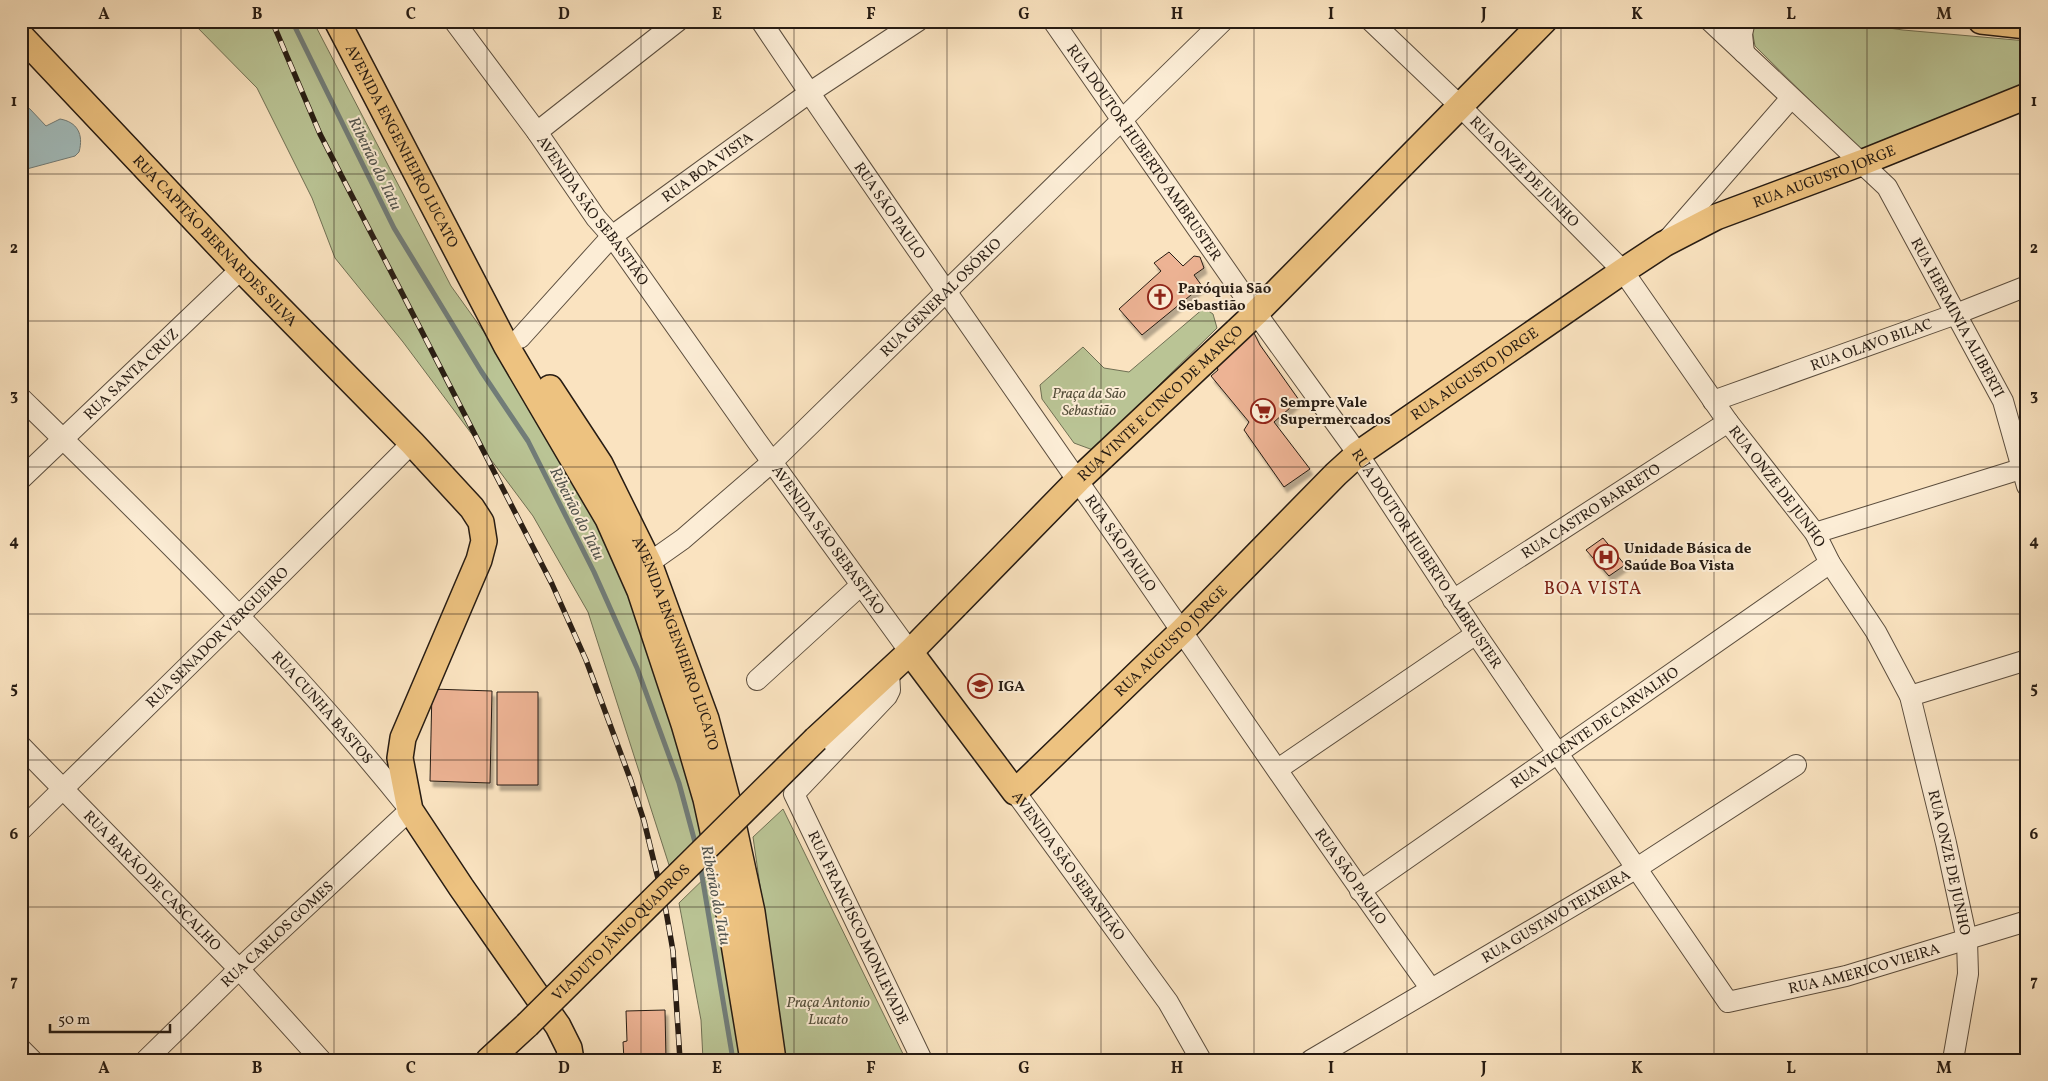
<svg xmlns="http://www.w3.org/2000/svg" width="2048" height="1081" font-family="Vollkorn,serif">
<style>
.green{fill:#bac495;stroke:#707054}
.water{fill:#a2bcbc;stroke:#717c78}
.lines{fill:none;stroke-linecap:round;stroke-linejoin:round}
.stream{stroke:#717c78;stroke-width:5}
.building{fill:#edb394;stroke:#271c13;filter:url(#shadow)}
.minor-casing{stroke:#5c4e3e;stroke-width:22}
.major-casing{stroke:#271c13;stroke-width:28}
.minor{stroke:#fcedd6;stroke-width:20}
.major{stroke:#edc280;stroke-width:25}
.rail-casing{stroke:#271c13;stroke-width:5.5}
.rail{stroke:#fcedd6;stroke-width:4;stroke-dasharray:11;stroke-linecap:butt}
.major-bridge-casing{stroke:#271c13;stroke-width:28;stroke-linecap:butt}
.major-bridge{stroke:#edc280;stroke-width:25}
.grid{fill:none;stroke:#271c13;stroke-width:1;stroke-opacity:0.55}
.labels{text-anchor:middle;stroke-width:4;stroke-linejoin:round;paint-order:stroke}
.street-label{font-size:15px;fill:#271c13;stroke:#fcedd6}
.poi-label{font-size:15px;font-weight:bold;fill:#271c13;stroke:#fcedd6;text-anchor:start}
.park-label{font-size:15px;font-style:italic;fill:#534e3a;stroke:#fcedd6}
.water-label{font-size:16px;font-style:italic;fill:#52544e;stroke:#fcedd6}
.quarter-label{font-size:18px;letter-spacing:1px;fill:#7a1f14;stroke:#fcedd6}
.neatline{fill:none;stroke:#271c13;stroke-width:2}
.grid-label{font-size:16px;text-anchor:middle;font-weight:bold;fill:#271c13}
</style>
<defs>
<filter id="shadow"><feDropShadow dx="3" dy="5.5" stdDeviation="1" flood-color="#0004"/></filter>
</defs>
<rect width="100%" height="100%" fill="#fae3c0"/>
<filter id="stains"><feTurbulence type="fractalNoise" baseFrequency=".004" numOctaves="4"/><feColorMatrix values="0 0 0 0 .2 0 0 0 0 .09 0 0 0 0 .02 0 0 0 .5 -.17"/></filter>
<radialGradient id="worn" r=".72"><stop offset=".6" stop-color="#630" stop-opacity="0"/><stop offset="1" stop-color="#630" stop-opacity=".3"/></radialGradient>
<path class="green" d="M191,21H313L451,286L512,371L608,541L641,625L705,832L669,865L588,612L533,516L403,342L335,258L312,198L257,88Z
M1757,21H1839L1903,30L2027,41V93L1861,151L1755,46L1752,30Z
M1204,308L1213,314L1217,328L1093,450L1074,443L1042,399L1040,385L1083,347L1104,368L1129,372Z
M783,809L906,1060H785L753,837Z
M715,868L747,1060H703L701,1020L679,903Z"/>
<path class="water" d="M21,103L30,109L46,126L60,119C77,122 84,134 79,152L75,156L23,170Z"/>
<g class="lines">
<path class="stream" d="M292,21L394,228L481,371L528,441L594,572L637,668L679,783L696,846
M700,864L733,1060"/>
</g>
<path class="building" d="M1169,252L1183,266L1194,256L1200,257L1204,268L1194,275L1202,286L1142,335L1119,309L1161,271L1154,263Z
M1253,331L1260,345L1299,400L1274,422L1310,469L1284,487L1244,430L1249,422L1211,376L1218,370L1215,362Z
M1603,538L1625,565L1609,576L1586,550Z
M432,689L492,691L490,783L430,781Z
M497,692H538V785H497Z
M665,1010L666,1060H624L623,1042L627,1041L626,1011Z"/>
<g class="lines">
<defs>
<g id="minor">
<path id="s1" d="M454,21L537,132L596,218L612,236L756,440L910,652"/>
<path id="s2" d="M761,21C881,200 1005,375 1127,552C1228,698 1327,845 1431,989"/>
<path id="s3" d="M1053,21L1256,313L1358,454L1476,634L1728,1002L1846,976L2027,921"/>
<path id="s4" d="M1371,21L1460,106L1623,271L1728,422L1815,533L1830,563L1876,632L1910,696L1946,843L1967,940L1968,974L1953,1060"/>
<path id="s5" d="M1710,21L1887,187L2003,401L2027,486"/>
<path d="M1744,53L1742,34L1745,21"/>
<path d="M537,132L678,21"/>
<path d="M1669,238L1791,98"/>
<path id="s6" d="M520,338L612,236L809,93L918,21"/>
<path id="s7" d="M21,398C156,530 292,662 410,810L239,969L146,1060"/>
<path id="s8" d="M1713,401L1956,314L2027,286"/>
<path id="s9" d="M21,479L241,269"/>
<path d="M1815,533L2027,467"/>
<path id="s10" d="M649,563L683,539L772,462L1223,21"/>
<path id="s11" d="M1453,600L1728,422"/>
<path id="s12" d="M889,672L890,690L887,696L794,794L922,1060"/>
<path d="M757,680L861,585"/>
<path d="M1910,696L2027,660"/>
<path id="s13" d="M21,746L239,969L321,1060"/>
<path d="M1278,769L1476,634"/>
<path id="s14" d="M1015,792L1168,1002L1201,1060"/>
<path id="s15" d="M21,830L239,616L412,443"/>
<path id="s16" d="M1360,891L1830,563"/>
<path d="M21,1049L32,1060"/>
<path id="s17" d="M1311,1060L1637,868L1796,765"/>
</g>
<g id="major">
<path id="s18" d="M337,21L507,347L608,519L640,591L684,724L706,799L723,877L753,1060"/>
<path d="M1981,21L2027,26"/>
<path id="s19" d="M21,36L241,269L412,443L472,508L481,522L484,541L479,560L403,738L400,758L410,810L461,887L558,1026L569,1048L571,1060"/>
<path id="s20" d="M550,388L600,464L649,563L706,719L730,810L752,912L773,1060"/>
<path id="s21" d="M910,652L1015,792L1182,631L1336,474L1358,454L1623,271L1664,244L1716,217L1861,163L2027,96"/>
<path id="s22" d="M816,739L910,652L1078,480L1256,313L1544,21"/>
<path d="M489,1060L527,1025"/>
</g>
</defs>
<use href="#minor" class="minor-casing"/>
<use href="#major" class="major-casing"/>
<use href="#minor" class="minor"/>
<use href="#major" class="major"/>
<defs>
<path id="rail" d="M272,21L320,134L552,584L586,660L631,781L644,821L666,911L673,951L680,1060"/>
</defs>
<use href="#rail" class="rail-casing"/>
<use href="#rail" class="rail"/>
<defs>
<g id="major-bridge">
<path id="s23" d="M527,1025L816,739"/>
</g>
</defs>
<use href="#major-bridge" class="major-bridge-casing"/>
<use href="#major-bridge" class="major-bridge"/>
</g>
<path class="grid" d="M181,21V1060M334,21V1060M487,21V1060M641,21V1060M794,21V1060M947,21V1060M1101,21V1060M1254,21V1060M1407,21V1060M1561,21V1060M1714,21V1060M1867,21V1060M21,174H2027M21,321H2027M21,467H2027M21,614H2027M21,760H2027M21,907H2027"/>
<defs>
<symbol id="church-ring" viewBox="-11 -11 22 22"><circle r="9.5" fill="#fcedd6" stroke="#8f2418" stroke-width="1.5"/><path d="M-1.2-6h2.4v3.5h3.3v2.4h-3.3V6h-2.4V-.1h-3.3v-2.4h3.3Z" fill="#8f2418"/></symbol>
<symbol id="supermarket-ring" viewBox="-11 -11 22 22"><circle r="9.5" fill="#fcedd6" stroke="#8f2418" stroke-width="1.5"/><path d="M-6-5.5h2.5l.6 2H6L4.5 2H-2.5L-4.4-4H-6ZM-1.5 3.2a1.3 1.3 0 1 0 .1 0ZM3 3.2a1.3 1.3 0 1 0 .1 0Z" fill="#8f2418"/></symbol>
<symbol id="hospital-ring" viewBox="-11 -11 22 22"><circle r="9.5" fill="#fcedd6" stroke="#8f2418" stroke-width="1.5"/><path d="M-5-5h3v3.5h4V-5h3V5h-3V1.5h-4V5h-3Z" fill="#8f2418"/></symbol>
<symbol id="university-ring" viewBox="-11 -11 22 22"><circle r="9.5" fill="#fcedd6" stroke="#8f2418" stroke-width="1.5"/><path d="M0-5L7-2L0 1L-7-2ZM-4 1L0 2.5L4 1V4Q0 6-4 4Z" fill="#8f2418"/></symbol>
</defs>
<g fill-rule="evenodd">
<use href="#church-ring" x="1146" y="283" width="28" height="28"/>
<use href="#supermarket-ring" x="1249" y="397" width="28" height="28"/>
<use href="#hospital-ring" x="1592" y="543" width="28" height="28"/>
<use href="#university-ring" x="966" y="672" width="28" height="28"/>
</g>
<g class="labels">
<g class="street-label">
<text dy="5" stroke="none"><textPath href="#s18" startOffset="141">AVENIDA ENGENHEIRO LUCATO</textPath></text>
<text dy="5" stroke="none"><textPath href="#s3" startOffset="160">RUA DOUTOR HUBERTO AMBRUSTER</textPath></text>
<text dy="5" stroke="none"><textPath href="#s6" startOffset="255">RUA BOA VISTA</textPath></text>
<text dy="5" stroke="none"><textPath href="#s4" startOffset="215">RUA ONZE DE JUNHO</textPath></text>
<text dy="5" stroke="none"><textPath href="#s21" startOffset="1202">RUA AUGUSTO JORGE</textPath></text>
<text dy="5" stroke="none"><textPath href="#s2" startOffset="229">RUA SÃO PAULO</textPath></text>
<text dy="5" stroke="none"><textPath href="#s1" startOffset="235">AVENIDA SÃO SEBASTIÃO</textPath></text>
<text dy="5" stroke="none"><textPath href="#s19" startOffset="282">RUA CAPITÃO BERNARDES SILVA</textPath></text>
<text dy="5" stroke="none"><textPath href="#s10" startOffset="395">RUA GENERAL OSÓRIO</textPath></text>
<text dy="5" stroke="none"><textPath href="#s5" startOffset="391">RUA HERMINIA ALIBERTI</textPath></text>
<text dy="5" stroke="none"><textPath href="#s8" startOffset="168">RUA OLAVO BILAC</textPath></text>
<text dy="5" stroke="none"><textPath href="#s9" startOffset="152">RUA SANTA CRUZ</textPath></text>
<text dy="5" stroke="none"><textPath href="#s21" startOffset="798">RUA AUGUSTO JORGE</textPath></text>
<text dy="5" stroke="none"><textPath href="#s22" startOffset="481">RUA VINTE E CINCO DE MARÇO</textPath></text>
<text dy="5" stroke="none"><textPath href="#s4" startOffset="620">RUA ONZE DE JUNHO</textPath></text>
<text dy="5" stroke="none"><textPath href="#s11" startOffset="164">RUA CASTRO BARRETO</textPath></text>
<text dy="5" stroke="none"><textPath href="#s1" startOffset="640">AVENIDA SÃO SEBASTIÃO</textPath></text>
<text dy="5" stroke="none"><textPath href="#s2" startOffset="634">RUA SÃO PAULO</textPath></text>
<text dy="5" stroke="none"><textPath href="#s3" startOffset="655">RUA DOUTOR HUBERTO AMBRUSTER</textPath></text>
<text dy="5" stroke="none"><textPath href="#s15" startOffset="275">RUA SENADOR VERGUEIRO</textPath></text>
<text dy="5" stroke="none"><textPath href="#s21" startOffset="392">RUA AUGUSTO JORGE</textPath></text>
<text dy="5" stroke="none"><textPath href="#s20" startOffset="286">AVENIDA ENGENHEIRO LUCATO</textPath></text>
<text dy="5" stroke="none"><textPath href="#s7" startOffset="432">RUA CUNHA BASTOS</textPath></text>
<text dy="5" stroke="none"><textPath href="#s16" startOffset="286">RUA VICENTE DE CARVALHO</textPath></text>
<text dy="5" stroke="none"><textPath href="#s4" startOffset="1040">RUA ONZE DE JUNHO</textPath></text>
<text dy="5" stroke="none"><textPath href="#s14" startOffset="91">AVENIDA SÃO SEBASTIÃO</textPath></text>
<text dy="5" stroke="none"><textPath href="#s2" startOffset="1039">RUA SÃO PAULO</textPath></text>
<text dy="5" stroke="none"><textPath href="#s13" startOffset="188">RUA BARÃO DE CASCALHO</textPath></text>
<text dy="5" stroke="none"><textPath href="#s17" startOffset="284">RUA GUSTAVO TEIXEIRA</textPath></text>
<text dy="5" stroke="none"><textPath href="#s12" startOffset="308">RUA FRANCISCO MONLEVADE</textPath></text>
<text dy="5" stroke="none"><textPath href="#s23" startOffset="132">VIADUTO JÂNIO QUADROS</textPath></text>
<text transform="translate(277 934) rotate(-43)" y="5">RUA CARLOS GOMES</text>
<text dy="5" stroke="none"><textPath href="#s3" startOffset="1331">RUA AMERICO VIEIRA</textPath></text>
</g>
<g class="poi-label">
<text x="1178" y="293">Paróquia São<tspan x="1178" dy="17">Sebastião</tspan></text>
<text x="1280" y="407">Sempre Vale<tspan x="1280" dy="17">Supermercados</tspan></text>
<text x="1624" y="553">Unidade Básica de<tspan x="1624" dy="17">Saúde Boa Vista</tspan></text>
<text x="998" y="691">IGA</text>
</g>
<g class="park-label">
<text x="1089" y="398">Praça da São<tspan x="1089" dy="17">Sebastião</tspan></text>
<text x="828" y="1007">Praça Antonio<tspan x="828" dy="17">Lucato</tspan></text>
</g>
<g class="water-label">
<text transform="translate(376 163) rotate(64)" y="6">Ribeirão do Tatu</text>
<text transform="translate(578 513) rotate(63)" y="6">Ribeirão do Tatu</text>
<text transform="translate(717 895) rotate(79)" y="6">Ribeirão do Tatu</text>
</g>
<g class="quarter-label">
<text x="1593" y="594">BOA VISTA</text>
</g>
</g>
<rect width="2048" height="1081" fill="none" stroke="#fae3c0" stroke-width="55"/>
<path d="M50 1024v8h120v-8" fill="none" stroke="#271c13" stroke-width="2.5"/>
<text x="58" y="1024" font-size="15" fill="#271c13" stroke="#fcedd6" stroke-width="4" paint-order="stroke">50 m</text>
<rect x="28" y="28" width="1992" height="1026" class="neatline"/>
<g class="grid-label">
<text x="104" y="19">A</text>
<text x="257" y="19">B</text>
<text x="411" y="19">C</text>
<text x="564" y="19">D</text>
<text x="717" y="19">E</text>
<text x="871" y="19">F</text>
<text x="1024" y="19">G</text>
<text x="1177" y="19">H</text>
<text x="1331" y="19">I</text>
<text x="1484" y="19">J</text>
<text x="1637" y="19">K</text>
<text x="1791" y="19">L</text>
<text x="1944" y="19">M</text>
<text x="14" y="106">1</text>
<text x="2034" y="106">1</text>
<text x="14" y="253">2</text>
<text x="2034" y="253">2</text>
<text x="14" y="400">3</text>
<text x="2034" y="400">3</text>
<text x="14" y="546">4</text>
<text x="2034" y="546">4</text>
<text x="14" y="693">5</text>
<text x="2034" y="693">5</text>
<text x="14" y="839">6</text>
<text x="2034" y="839">6</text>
<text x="14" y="986">7</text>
<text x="2034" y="986">7</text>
<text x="104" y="1073">A</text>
<text x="257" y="1073">B</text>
<text x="411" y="1073">C</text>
<text x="564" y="1073">D</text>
<text x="717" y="1073">E</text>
<text x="871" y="1073">F</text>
<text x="1024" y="1073">G</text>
<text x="1177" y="1073">H</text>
<text x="1331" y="1073">I</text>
<text x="1484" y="1073">J</text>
<text x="1637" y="1073">K</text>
<text x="1791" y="1073">L</text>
<text x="1944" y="1073">M</text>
</g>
<rect width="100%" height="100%" filter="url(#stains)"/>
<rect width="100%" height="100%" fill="url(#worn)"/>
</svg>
